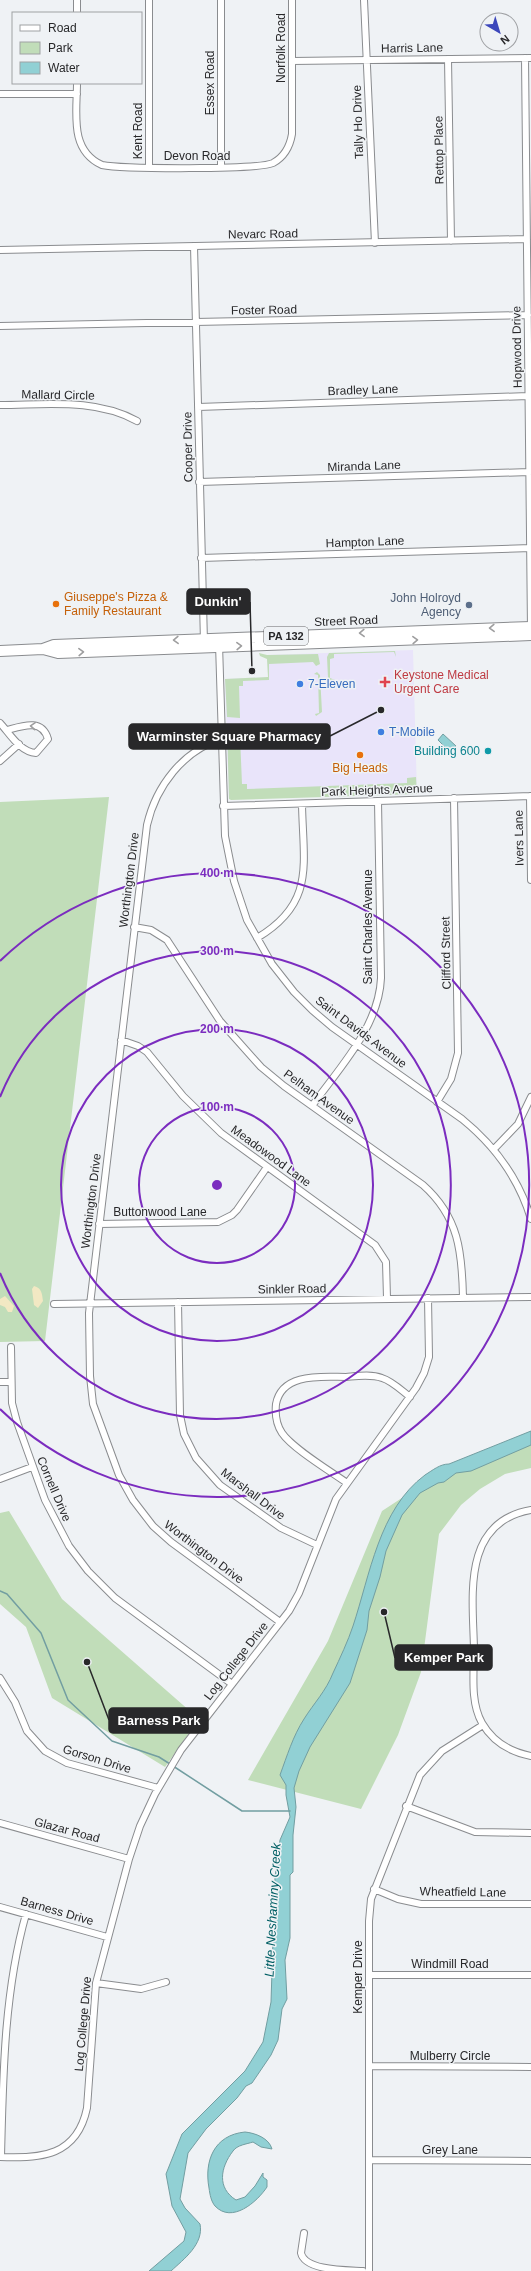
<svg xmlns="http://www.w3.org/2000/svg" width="531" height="2271" font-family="Arial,sans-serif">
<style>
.commercial{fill:#e9e4fa}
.green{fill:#c1ddb9}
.sand{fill:#f2e8c3}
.water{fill:#91d0d4;stroke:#729ea1}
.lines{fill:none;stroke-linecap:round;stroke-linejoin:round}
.stream{stroke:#729ea1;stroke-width:1.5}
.minor-casing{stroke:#8a8c8f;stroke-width:8}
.primary-casing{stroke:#8a8c8f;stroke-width:12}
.minor{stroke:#fff;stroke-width:6}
.primary{stroke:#fff;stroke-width:10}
.oneway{stroke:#9e9e9f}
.ring{fill:none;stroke:#7b2cbf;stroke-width:2}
.food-dot{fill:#e8710a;stroke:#eff2f5;stroke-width:1.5}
.service-dot{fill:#5c6f8a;stroke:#eff2f5;stroke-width:1.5}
.health-dot{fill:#e0444e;stroke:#eff2f5;stroke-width:1.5}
.shop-dot{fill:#3f7fe0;stroke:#eff2f5;stroke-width:1.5}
.culture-dot{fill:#0f9aa8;stroke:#eff2f5;stroke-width:1.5}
.labels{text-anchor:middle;stroke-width:3;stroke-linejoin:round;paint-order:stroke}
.shield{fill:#eff2f5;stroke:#646567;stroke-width:1}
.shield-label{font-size:11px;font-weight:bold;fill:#28282a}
.street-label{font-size:12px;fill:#28282a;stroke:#eff2f5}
.food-label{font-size:12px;fill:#c56008;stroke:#eff2f5;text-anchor:start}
.service-label{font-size:12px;fill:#4e5e75;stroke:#eff2f5;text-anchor:end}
.health-label{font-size:12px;fill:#be3a42;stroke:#eff2f5;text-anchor:start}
.shop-label{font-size:12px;fill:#366cbe;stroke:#eff2f5;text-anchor:start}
.culture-label{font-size:12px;fill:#0d838f;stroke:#eff2f5;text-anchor:end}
.water-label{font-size:13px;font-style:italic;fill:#005f64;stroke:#eff2f5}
.centre{fill:#7b2cbf;stroke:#eff2f5;stroke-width:2}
.ring-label{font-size:12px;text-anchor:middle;font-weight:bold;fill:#7b2cbf;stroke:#eff2f5;stroke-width:3;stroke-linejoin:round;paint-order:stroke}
.leader{fill:none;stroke:#28282a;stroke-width:1.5}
.callout-dot{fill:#28282a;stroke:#eff2f5;stroke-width:1.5}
.callout{fill:#28282a;stroke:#28282a;stroke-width:1.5}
.callout-label{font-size:13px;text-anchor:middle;font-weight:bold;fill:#fff}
</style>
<rect width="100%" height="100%" fill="#eff2f5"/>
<path class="commercial" d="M413,650L417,794L229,799L225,679L268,677L267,655Z"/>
<path class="green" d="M395,651L396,657L394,652L334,654V658L330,659V678L335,680L331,681L328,678L327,657L329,653Z
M259,653L267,655L318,654L320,664L316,666L313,662L269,664V680L243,681V686H239L240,718L227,717L225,679L268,677L267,659L260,656Z
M317,672L320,675L322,712L316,716L315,714L319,713L318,675L314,674Z
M242,725L245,735L240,736L242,784H247V789L407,783V778L416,777L417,794L231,800L229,799L227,726Z
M109,797L45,1341L0,1342V802Z
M531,1433V1468L505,1474L480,1489L461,1505L439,1534L421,1672L398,1735L361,1809L248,1780L328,1641L382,1511L440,1473Z
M9,1511L62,1599L199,1719L165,1767L52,1698L26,1627L0,1604V1513Z"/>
<path class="sand" d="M34,1286C42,1288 42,1294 43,1301L38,1308L34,1305L32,1289Z
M5,1296L14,1306L12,1312H8L5,1307L0,1305V1299Z"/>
<path class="water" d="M443,734L456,746L450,752L438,740Z
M531,1431V1445L471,1471L456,1473L444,1482L438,1483L420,1493L402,1515L386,1551L380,1577L369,1611L367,1630L350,1683L310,1747L299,1771L294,1788L296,1807L293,1835V1872L290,1875V1938L285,1960L287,1999L282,2009L278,2040L271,2055L252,2083L246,2086L237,2098L206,2129L188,2153L180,2199L185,2208L200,2224C204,2244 184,2259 171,2271H149L184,2241L186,2232L172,2206L166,2174L182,2134L245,2071L263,2042L271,2002L275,1877L280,1840L290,1817L286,1795V1785L280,1775C287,1756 293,1736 304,1719C314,1703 326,1691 333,1673C340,1658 348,1641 353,1626C370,1575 379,1509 425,1475C433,1470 440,1464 449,1464Z
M245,2132C255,2133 269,2138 272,2149L261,2147L253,2142C247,2144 237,2145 233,2151C220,2168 217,2188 236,2200L245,2197L255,2186L263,2173V2177L267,2180V2187C257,2202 232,2224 215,2206C211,2201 210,2195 209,2188C204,2161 214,2135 245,2132Z"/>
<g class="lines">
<path class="stream" d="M0,1591L7,1594L41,1633L68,1700L112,1741L159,1757L170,1764
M173,1766L242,1811H290"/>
<defs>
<path id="minor" d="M221,0V167
M364,0L375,243
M77,13V0
M525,58L531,630
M448,59L451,241
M292,61L531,58
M77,83C77,113 69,150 102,165C122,169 258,170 273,163C284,157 290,146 292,134V0
M0,94H77
M149,167V0
M194,246L204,642
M0,250L527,239
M0,326L528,315
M0,405C46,405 95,398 137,421
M198,407L528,396
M199,482L529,472
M201,558L531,548
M219,644L225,836L234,881L247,920L272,964L294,992L312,1010L332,1027L462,1119C494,1145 519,1179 531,1219
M0,723C10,734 20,752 36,753L48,739C42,718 22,726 7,730
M221,739C183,751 156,786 147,825L89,1313L90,1376L93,1404L119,1475L133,1500L153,1526L171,1542L280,1622
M0,761L19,744
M530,796L531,880
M223,806L531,796
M134,927L151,930L167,940L220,1021L261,1067L284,1086L423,1185C459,1217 462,1252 463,1297
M257,938C316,903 303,864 302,804
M121,1040L138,1046L147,1052L183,1096L221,1133L375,1245L386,1262L387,1298
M437,1102L451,1079L458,1053L454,798
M312,1106C339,1068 379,1027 381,978L378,801
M494,1149L518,1124L531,1097
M99,1224L218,1222L232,1215L237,1210L267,1167
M178,1302L180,1415L184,1434L196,1458L220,1485L281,1528L317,1545
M54,1304L531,1297
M11,1347L12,1403L17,1422L45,1500L69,1546L88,1571L115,1598L232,1684
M0,1382H11
M0,1479L32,1467
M347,1483C330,1471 292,1448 282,1433C276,1424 275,1414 276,1404C282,1372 323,1377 346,1377C358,1376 371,1374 382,1378C392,1381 401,1390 410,1397
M531,1510C461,1522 473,1597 474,1649C474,1673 470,1702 482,1723C493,1742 510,1752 531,1756
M0,1678L15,1702L27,1731L45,1751L67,1763L158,1788
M406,1806L475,1832L531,1833
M0,1823L129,1859
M374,1889L398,1899L421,1904H531
M0,1907L107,1937
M369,1975H531
M96,1983L141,1989L166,1982
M369,2066L531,2067
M0,2157C41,2159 77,2156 87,2108L96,1983L129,1859L140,1826L155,1794L181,1750L289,1611L299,1593L336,1499L416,1388L424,1373L429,1357L428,1298
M1,2157C3,2076 4,1992 26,1914
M369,2160L531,2161
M304,2233L301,2253C305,2271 347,2270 363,2271
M369,2271V1921L371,1899L420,1775L442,1751L483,1725"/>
<path id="primary" d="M43,649L54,645L531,627
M0,651L43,649L58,653L531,635"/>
</defs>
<use href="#minor" class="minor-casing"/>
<use href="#primary" class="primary-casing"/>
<use href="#minor" class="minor"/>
<use href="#primary" class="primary"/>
</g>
<defs><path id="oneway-chevron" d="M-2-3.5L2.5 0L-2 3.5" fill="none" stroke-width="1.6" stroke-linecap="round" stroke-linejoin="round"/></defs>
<g class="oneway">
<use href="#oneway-chevron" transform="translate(492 628) rotate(178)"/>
<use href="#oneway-chevron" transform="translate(362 633) rotate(178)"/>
<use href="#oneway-chevron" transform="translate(176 640) rotate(178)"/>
<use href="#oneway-chevron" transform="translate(415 640) rotate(-2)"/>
<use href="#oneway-chevron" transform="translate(239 646) rotate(-2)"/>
<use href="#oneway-chevron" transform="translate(81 652) rotate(-2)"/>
<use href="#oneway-chevron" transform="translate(33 726) rotate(-176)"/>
</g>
<g class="ring">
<circle cx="217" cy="1185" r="78"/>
<circle cx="217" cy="1185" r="156"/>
<path d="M0 1097A234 234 0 1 1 0 1273"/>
<path d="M0 961A312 312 0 1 1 0 1409"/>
</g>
<g class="food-dot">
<circle cx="56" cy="604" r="4"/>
<circle cx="360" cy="755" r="4"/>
</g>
<circle class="service-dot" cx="469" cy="605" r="4"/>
<path class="health-dot" d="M383 676h4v4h4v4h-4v4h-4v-4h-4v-4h4z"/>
<g class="shop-dot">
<circle cx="300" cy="684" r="4"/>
<circle cx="381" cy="732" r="4"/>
</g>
<circle class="culture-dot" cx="488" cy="751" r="4"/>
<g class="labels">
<rect class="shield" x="264" y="627" width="44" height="18" rx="3"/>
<g class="shield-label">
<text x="286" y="640">PA 132</text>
</g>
<g class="street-label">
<text transform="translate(281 48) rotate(-90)" y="4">Norfolk Road</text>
<text transform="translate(412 48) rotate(-1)" y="4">Harris Lane</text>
<text transform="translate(210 83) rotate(-90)" y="4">Essex Road</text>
<text transform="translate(358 122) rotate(-92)" y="4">Tally Ho Drive</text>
<text transform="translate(138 131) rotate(-90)" y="4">Kent Road</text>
<text transform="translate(439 150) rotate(-91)" y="4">Rettop Place</text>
<text x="197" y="160">Devon Road</text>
<text transform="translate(263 234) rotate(-1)" y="4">Nevarc Road</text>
<text transform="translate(264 310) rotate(-1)" y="4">Foster Road</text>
<text transform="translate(517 347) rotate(-91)" y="4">Hopwood Drive</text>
<text transform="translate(363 390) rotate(-2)" y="4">Bradley Lane</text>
<text transform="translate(58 395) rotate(1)" y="4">Mallard Circle</text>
<text transform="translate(188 447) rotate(-91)" y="4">Cooper Drive</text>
<text transform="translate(364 466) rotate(-2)" y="4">Miranda Lane</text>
<text transform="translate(365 542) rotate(-2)" y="4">Hampton Lane</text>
<text transform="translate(346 621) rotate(-2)" y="4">Street Road</text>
<text transform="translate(377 790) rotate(-2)" y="4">Park Heights Avenue</text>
<text transform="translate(519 838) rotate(-91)" y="4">Ivers Lane</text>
<text transform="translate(129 880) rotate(-83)" y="4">Worthington Drive</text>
<text transform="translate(368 927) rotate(-90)" y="4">Saint Charles Avenue</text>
<text transform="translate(446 953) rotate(-91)" y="4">Clifford Street</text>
<text transform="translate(361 1032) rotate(37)" y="4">Saint Davids Avenue</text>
<text transform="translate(319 1097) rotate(36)" y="4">Pelham Avenue</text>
<text transform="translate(271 1156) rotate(36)" y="4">Meadowood Lane</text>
<text transform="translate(91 1201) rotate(-83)" y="4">Worthington Drive</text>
<text x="160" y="1216">Buttonwood Lane</text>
<text transform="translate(292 1289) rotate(-1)" y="4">Sinkler Road</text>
<text transform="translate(54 1489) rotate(67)" y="4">Cornell Drive</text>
<text transform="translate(253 1494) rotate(37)" y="4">Marshall Drive</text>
<text transform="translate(204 1552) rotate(37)" y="4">Worthington Drive</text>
<text transform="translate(236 1661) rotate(-52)" y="4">Log College Drive</text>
<text transform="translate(97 1759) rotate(17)" y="4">Gorson Drive</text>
<text transform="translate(67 1830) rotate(15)" y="4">Glazar Road</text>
<text transform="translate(463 1892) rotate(1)" y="4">Wheatfield Lane</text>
<text transform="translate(57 1911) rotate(16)" y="4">Barness Drive</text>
<text x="450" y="1968">Windmill Road</text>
<text transform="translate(358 1977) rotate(-90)" y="4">Kemper Drive</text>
<text transform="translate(83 2024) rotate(-85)" y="4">Log College Drive</text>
<text x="450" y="2060">Mulberry Circle</text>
<text x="450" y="2154">Grey Lane</text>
</g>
<g class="food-label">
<text x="64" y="601">Giuseppe's Pizza &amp;<tspan x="64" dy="14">Family Restaurant</tspan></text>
<text x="360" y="772" text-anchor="middle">Big Heads</text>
</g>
<g class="service-label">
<text x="461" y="602">John Holroyd<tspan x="461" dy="14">Agency</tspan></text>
</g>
<g class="health-label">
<text x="394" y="679">Keystone Medical<tspan x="394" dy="14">Urgent Care</tspan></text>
</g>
<g class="shop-label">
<text x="308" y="688">7-Eleven</text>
<text x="389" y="736">T-Mobile</text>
</g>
<g class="culture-label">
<text x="480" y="755">Building 600</text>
</g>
<g class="water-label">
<text transform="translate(272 1910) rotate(-87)" y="5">Little Neshaminy Creek</text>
</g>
</g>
<circle cx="217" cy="1185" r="6" class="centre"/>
<g class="ring-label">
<text x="217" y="877">400 m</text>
<text x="217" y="955">300 m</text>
<text x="217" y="1033">200 m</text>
<text x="217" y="1111">100 m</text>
</g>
<path class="leader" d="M252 671L250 602M381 710L330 736M384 1612L395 1658M87 1662L109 1720"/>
<g class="callout-dot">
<circle cx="252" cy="671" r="4"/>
<circle cx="381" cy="710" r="4"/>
<circle cx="384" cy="1612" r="4"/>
<circle cx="87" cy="1662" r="4"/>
</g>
<g class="callout">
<rect x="187" y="589" width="63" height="25" rx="4"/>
<rect x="129" y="724" width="201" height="25" rx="4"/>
<rect x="395" y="1645" width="97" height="25" rx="4"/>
<rect x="109" y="1708" width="99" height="25" rx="4"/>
</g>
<g class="callout-label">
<text x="218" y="606">Dunkin'</text>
<text x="229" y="741">Warminster Square Pharmacy</text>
<text x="444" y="1662">Kemper Park</text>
<text x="159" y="1725">Barness Park</text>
</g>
<rect x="12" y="12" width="130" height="72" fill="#eff2f5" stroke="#9fa1a4"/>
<rect x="20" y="25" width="20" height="6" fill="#ffffff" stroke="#9fa1a4"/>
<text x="48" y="32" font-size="12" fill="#28282a">Road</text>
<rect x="20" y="42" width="20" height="12" fill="#c1ddb9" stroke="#9fa1a4"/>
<text x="48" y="52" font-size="12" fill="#28282a">Park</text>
<rect x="20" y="62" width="20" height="12" fill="#91d0d4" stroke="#9fa1a4"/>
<text x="48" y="72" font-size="12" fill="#28282a">Water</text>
<g transform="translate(499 32) rotate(142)"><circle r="19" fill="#eff2f5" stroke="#9fa1a4"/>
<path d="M0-3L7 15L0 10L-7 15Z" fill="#3c47bb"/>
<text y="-6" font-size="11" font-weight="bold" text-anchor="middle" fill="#28282a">N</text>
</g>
</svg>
